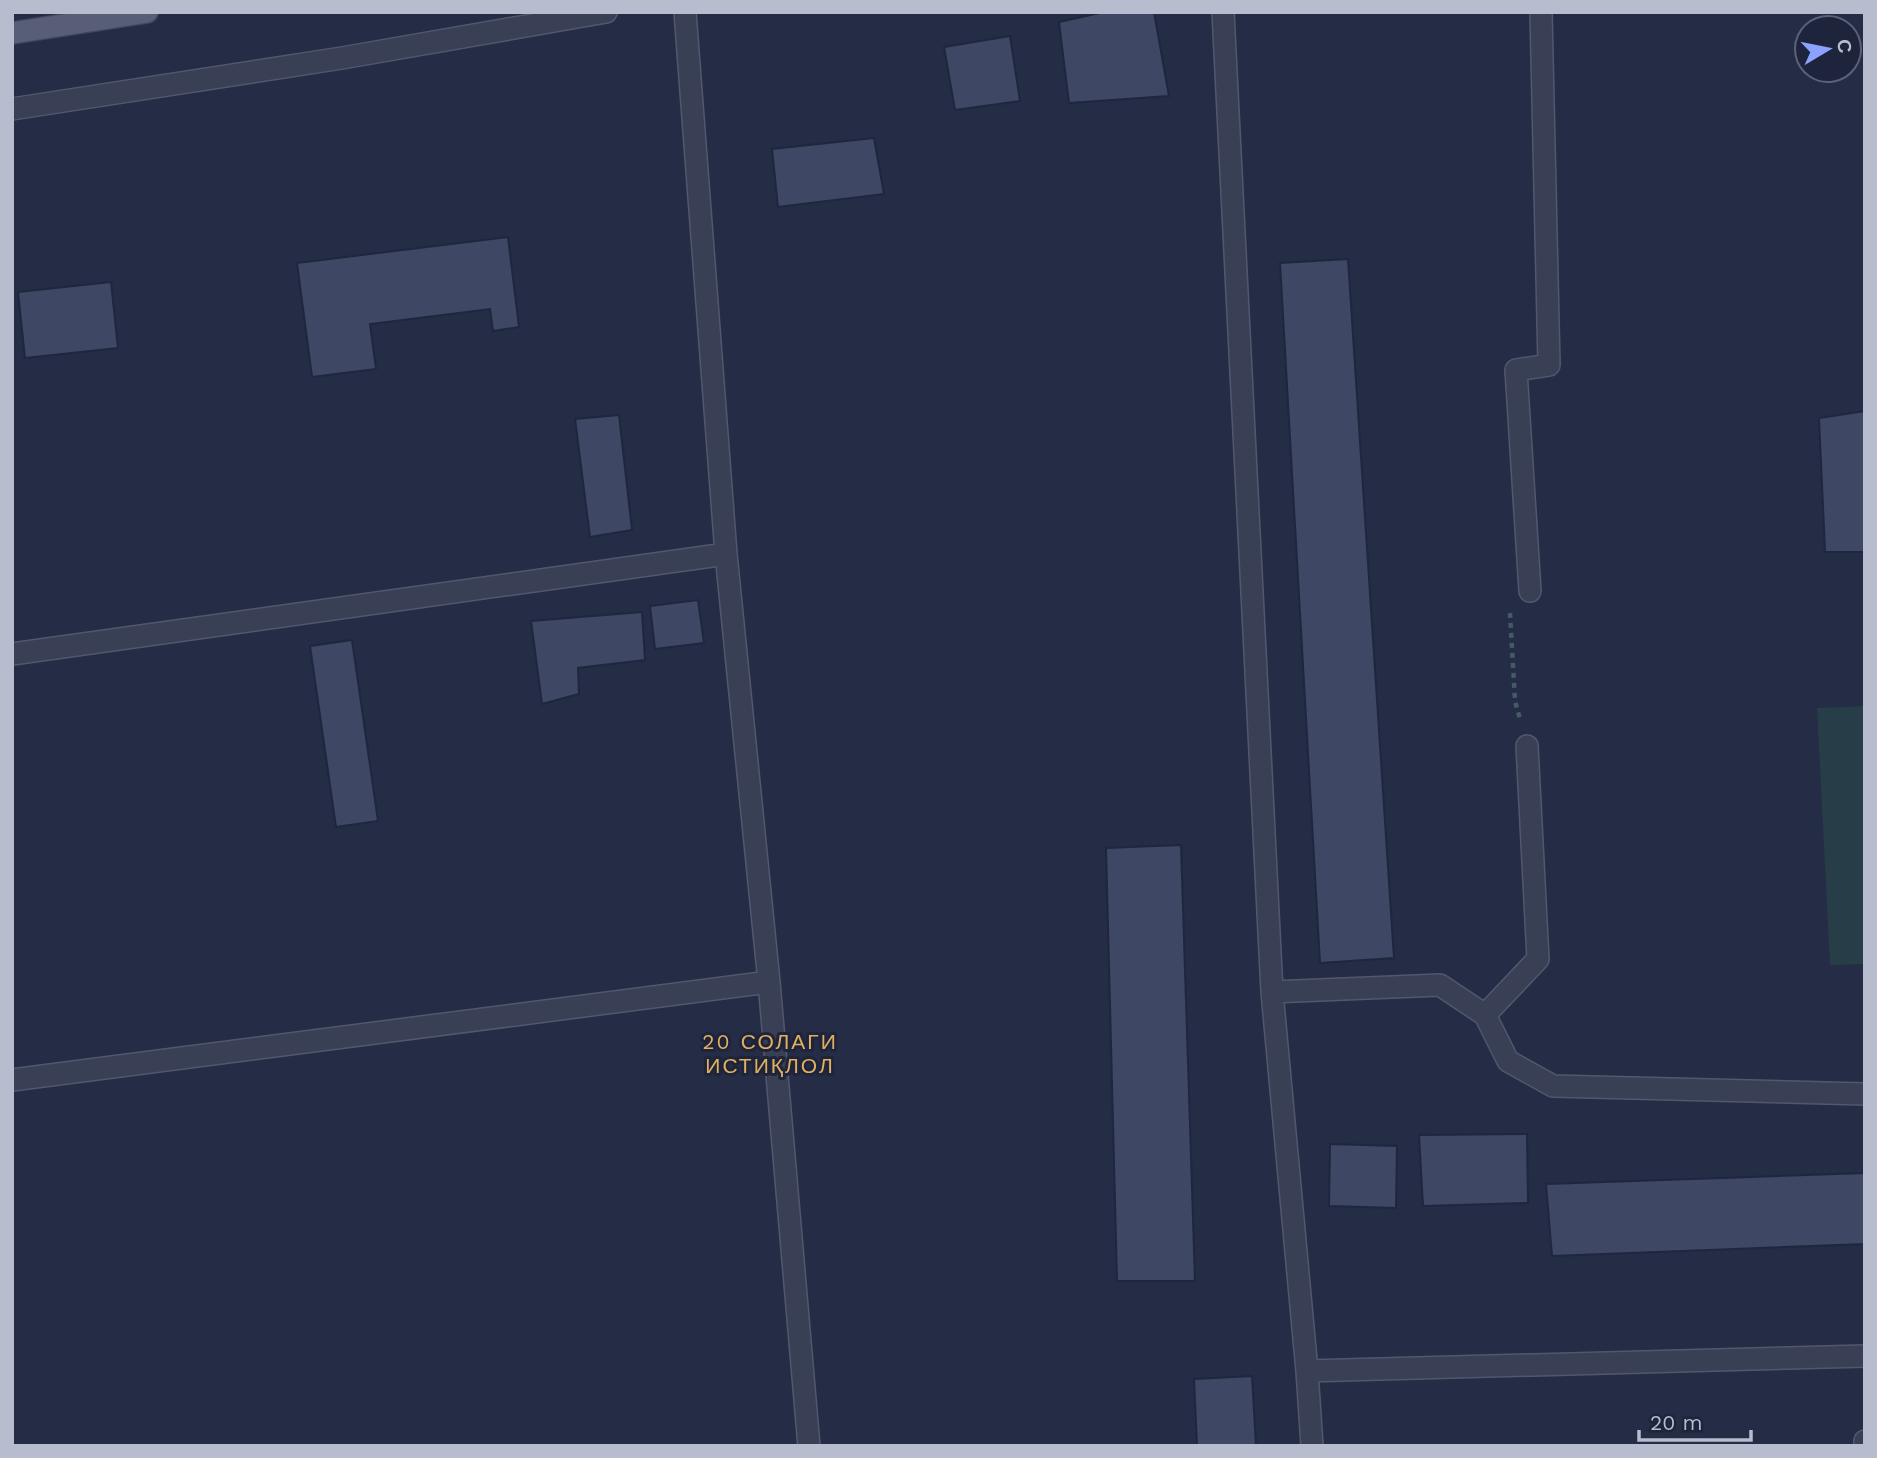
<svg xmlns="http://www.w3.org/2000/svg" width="1877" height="1458" font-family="'Work Sans',sans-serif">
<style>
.green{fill:#273d47}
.building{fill:#3e4763;stroke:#20263d;stroke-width:2}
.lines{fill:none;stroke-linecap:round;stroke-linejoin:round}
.minor-casing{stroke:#52576c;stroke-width:24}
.major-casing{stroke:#40465b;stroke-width:24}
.path{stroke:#455a62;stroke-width:4.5;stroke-dasharray:5 5;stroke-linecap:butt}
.minor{stroke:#394055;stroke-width:21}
.major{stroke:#575e75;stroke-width:21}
.labels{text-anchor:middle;stroke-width:6;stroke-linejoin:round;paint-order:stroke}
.neighbourhood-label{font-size:21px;letter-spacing:2px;fill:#e1b05f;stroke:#1e243b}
</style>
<rect width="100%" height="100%" fill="#242c46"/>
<path class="green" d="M1865,706V964L1830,965L1817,708Z"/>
<path class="building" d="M1104,12H1154L1169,96L1069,103L1059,22Z
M1010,36L1020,101L955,110L944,47Z
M874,138L884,194L778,207L772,149Z
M508,237L519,327L493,331L490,309L370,324L376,369L312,377L297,263Z
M1348,259L1394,958L1320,963L1280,263Z
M111,282L118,348L25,358L18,292Z
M1865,411V552H1825L1819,418Z
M619,415L632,530L590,537L575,419Z
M698,600L704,643L655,649L650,606Z
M642,612L645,660L578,668L579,694L542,704L531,621Z
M352,640L378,821L336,827L310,646Z
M1181,845L1195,1281H1117L1106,848Z
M1527,1134L1528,1203L1423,1206L1419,1135Z
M1330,1144L1397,1146L1396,1208L1329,1206Z
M1865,1173V1244L1552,1256L1546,1184Z
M1252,1376L1256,1446H1197L1194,1379Z"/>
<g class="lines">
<defs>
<path id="minor" d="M685,12L726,554L769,982L809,1446
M1223,12L1272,992L1307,1371L1312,1446
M12,109L342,58L606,12
M1530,591L1516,370L1549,365L1541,12
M12,654L726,554
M1272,992L1440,985L1485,1015L1508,1061L1553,1086L1865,1094
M1485,1015L1538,959L1527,746
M12,1080L769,982
M1307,1371L1865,1356
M1865,1446V1441"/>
<path id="major" d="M12,33L147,12"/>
</defs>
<use href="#minor" class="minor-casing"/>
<use href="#major" class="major-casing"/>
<path class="path" d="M1510,613L1515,701L1520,719"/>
<use href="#minor" class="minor"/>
<use href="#major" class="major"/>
</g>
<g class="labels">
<g class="neighbourhood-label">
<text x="770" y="1049">20 СОЛАГИ<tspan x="770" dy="24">ИСТИҚЛОЛ</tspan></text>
</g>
</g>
<rect width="1877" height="1458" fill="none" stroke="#b7bcce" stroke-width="28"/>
<g transform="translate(1828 49) rotate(80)"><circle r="33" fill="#1e243b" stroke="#5b6176" stroke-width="2"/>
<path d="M0-5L12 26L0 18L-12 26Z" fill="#8ba2ff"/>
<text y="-10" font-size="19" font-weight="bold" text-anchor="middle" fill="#b7bcce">С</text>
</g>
<path d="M1639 1430v10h112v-10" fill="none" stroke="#b7bcce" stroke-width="3.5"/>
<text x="1650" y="1430" font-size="21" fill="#b7bcce" stroke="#1e243b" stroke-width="5" paint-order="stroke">20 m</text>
</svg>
